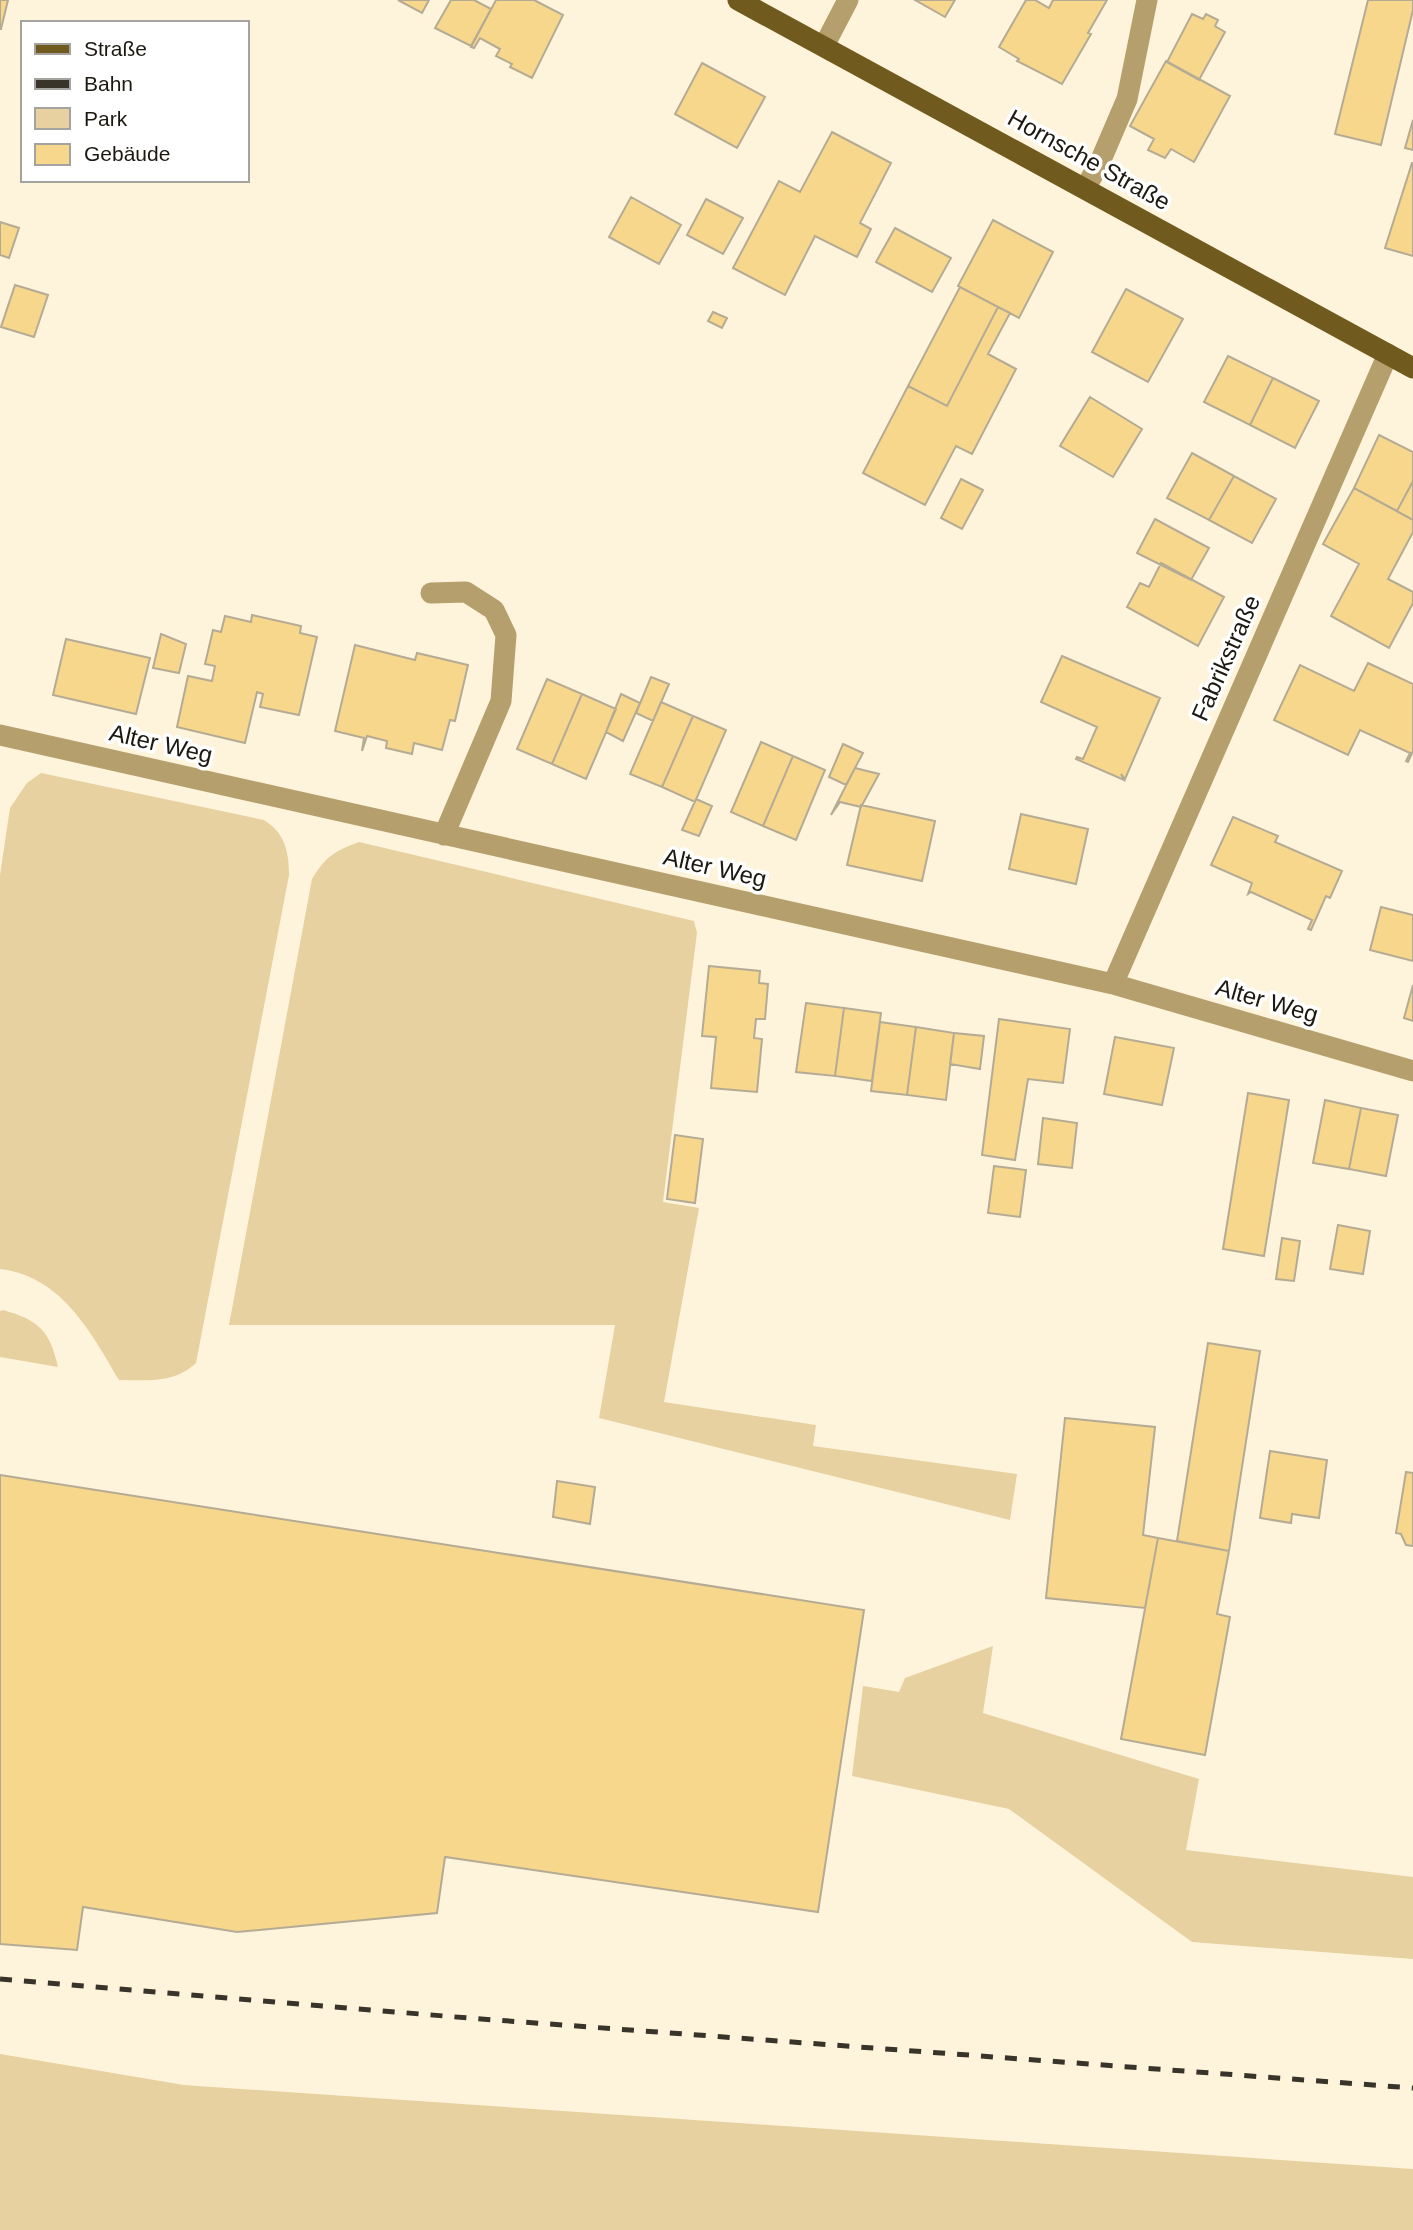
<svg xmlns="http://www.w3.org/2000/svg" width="1413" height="2230" font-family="Helvetica,sans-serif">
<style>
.green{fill:#e7d1a0}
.building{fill:#f7d78b;stroke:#b5ab95;stroke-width:2}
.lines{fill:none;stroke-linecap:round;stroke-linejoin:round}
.minor{stroke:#b59f6c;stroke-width:21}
.major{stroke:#715a1e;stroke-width:21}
.rail{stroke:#39342a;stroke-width:5;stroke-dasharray:12 12;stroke-linecap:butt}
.labels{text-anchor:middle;stroke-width:7;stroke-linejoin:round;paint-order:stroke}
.street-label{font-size:24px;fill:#1d1911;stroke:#fff}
</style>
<rect width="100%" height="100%" fill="#fef4dc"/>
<path class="green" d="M41,773L264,820C285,833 289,852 289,875L196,1363C174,1384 147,1380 119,1380C91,1332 61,1276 0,1269V875L10,808L27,783Z
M359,842L694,921L697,933L663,1202L699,1208L664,1402L816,1425L813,1446L1017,1474L1010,1520L599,1418L615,1325H229L312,879C326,856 335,851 359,842Z
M3,1310C39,1320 50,1331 58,1367L0,1357V1311Z
M993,1646L983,1713L1199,1779L1186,1850L1413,1877V1959L1192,1942L1009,1809L852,1776L863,1686L899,1692L905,1678Z
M0,2054L184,2085L1413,2169V2230H0Z"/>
<path class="building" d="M0,0H8L1,29H0Z
M398,0H429L422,13Z
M451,0H474L491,9L471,46L435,28Z
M496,0H534L563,15L532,78L510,67L512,64L496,56L500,49L480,38L474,48L471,47Z
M915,0H955L945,17Z
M1026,0H1035L1049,8L1053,0H1107L1088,33L1091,34L1062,84L1017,61L1019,59L999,47Z
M1368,0H1413V10L1381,145L1335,134Z
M1192,14L1203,19L1206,14L1218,20L1215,26L1225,32L1199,80L1167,62Z
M1166,61L1230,96L1194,162L1171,149L1165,158L1148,150L1154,139L1130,126Z
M702,63L765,97L737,148L675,114Z
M1413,120V150L1405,148Z
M832,132L891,163L860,223L871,229L857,257L815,236L785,295L733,268L779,181L800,192Z
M1412,163H1413V256L1385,248Z
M631,197L681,225L659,264L609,237Z
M706,199L743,218L723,254L687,235Z
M993,220L1053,252L1019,318L958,286Z
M0,222L19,228L9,258L0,255Z
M895,228L951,258L932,292L876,262Z
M15,285L48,295L34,337L1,327Z
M960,287L998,307L947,406L908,386Z
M1126,289L1183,319L1148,382L1092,352Z
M998,307L1010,313L988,354L1016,369L972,454L956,446L925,505L863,473L908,386L947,406Z
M713,312L727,318L722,328L708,321Z
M1228,356L1273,378L1250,425L1204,402Z
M1273,378L1319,401L1295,448L1250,425Z
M1090,397L1142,429L1113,477L1060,446Z
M1379,435L1413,452V481L1397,511L1354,488Z
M1192,453L1234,476L1209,520L1167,498Z
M1234,476L1276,499L1252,543L1209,520Z
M961,479L983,490L962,529L941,518Z
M1413,481V520L1397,511Z
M1354,488L1413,520V532L1388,579L1413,592V603L1389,648L1331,616L1359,564L1323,544Z
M1155,519L1209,548L1191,580L1137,553Z
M1161,563L1224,597L1198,646L1127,607L1140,583L1149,587Z
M252,615L301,626L300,633L317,637L299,715L260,707L263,694L257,692L245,743L177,727L188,676L212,681L215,666L205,664L213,630L221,632L225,616L251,622Z
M161,634L186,644L179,673L153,668Z
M66,639L150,658L136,714L53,695Z
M355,645L415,660L417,653L468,665L455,721L450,720L442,750L414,743L412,754L386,748L387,741L367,736L362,751L364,738L335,731Z
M1062,656L1160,698L1125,779L1121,774L1124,780L1076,759L1077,757L1083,759L1097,727L1041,702Z
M1368,663L1413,684V751L1408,762L1406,761L1410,753L1360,730L1348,755L1274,720L1300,665L1354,691Z
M651,677L669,684L653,721L636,713Z
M547,679L582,694L552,764L517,749Z
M582,694L616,709L586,779L552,764Z
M621,694L640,703L623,741L606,732Z
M661,702L693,716L662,787L630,774Z
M693,716L726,730L695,802L662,787Z
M761,742L793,756L763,826L731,812Z
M843,744L863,753L846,785L829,777Z
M793,756L825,770L796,840L763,826Z
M855,768L879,774L861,807L840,802L831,815Z
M696,799L712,806L699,836L682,830Z
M861,805L935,821L922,881L847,865Z
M1021,814L1088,829L1076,884L1009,869Z
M1233,817L1278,836L1275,842L1342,871L1330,898L1326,896L1311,930L1308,929L1312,920L1251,892L1248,894L1252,883L1211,865Z
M1381,907L1413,915V961L1370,950Z
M709,966L760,971L759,983L768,984L765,1019H756L754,1038L762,1039L757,1092L711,1088L716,1037L702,1036Z
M1413,985V1021L1404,1018Z
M806,1003L844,1008L835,1076L796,1072Z
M844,1008L881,1013L872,1081L835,1076Z
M999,1019L1070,1029L1063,1083L1028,1079L1015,1160L982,1155Z
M880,1022L916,1027L907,1095L871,1091Z
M916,1027L954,1033L946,1100L907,1095Z
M954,1033L984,1036L980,1069L950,1064Z
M1115,1037L1174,1048L1162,1105L1104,1094Z
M1248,1093L1289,1100L1264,1256L1223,1249Z
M1325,1100L1361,1108L1349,1169L1313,1163Z
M1361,1108L1398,1115L1386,1176L1349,1169Z
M1043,1118L1077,1123L1072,1168L1038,1164Z
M675,1135L703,1139L695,1203L667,1199Z
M994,1166L1026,1170L1020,1217L988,1213Z
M1338,1225L1370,1231L1363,1274L1330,1269Z
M1282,1238L1300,1241L1294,1281L1276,1279Z
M1208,1343L1260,1351L1229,1551L1177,1541Z
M1065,1418L1155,1427L1143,1535L1158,1538L1145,1608L1046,1598Z
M1270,1451L1327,1460L1319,1518L1292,1514L1291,1523L1260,1518Z
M1406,1472L1413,1473V1546L1406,1545L1401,1534L1396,1533Z
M0,1475L864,1610L818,1912L445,1857L437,1913L237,1932L83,1907L77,1950L0,1944Z
M557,1481L595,1487L590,1524L553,1517Z
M1158,1538L1229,1551L1217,1614L1230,1617L1205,1755L1121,1739Z"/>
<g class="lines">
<path class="minor" d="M824,46L848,0
M1086,187L1100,162L1127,99L1147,0
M431,593L466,592L494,610L506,635L501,701L444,835
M0,735L1113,984L1413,1071
M1113,984L1388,354"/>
<path class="major" d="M738,0L1413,368"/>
<path class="rail" d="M0,1979L468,2018L1413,2088"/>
</g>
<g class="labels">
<g class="street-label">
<text transform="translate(1089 160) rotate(29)" y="8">Hornsche Straße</text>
<text transform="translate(1226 658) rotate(-66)" y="8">Fabrikstraße</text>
<text transform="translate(161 744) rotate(13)" y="8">Alter Weg</text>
<text transform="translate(715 868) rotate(13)" y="8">Alter Weg</text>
<text transform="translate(1267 1001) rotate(16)" y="8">Alter Weg</text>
</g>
</g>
<rect x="21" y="21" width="228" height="161" fill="#ffffff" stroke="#a5a3a0" stroke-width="2"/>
<rect x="35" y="44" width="35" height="10" fill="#715a1e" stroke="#a5a3a0" stroke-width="2"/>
<text x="84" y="56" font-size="21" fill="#1d1911">Straße</text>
<rect x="35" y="79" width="35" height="10" fill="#39342a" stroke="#a5a3a0" stroke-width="2"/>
<text x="84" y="91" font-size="21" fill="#1d1911">Bahn</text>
<rect x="35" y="108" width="35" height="21" fill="#e7d1a0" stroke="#a5a3a0" stroke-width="2"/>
<text x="84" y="126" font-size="21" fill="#1d1911">Park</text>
<rect x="35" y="144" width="35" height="21" fill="#f7d78b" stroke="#a5a3a0" stroke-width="2"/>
<text x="84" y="161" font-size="21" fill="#1d1911">Gebäude</text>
</svg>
